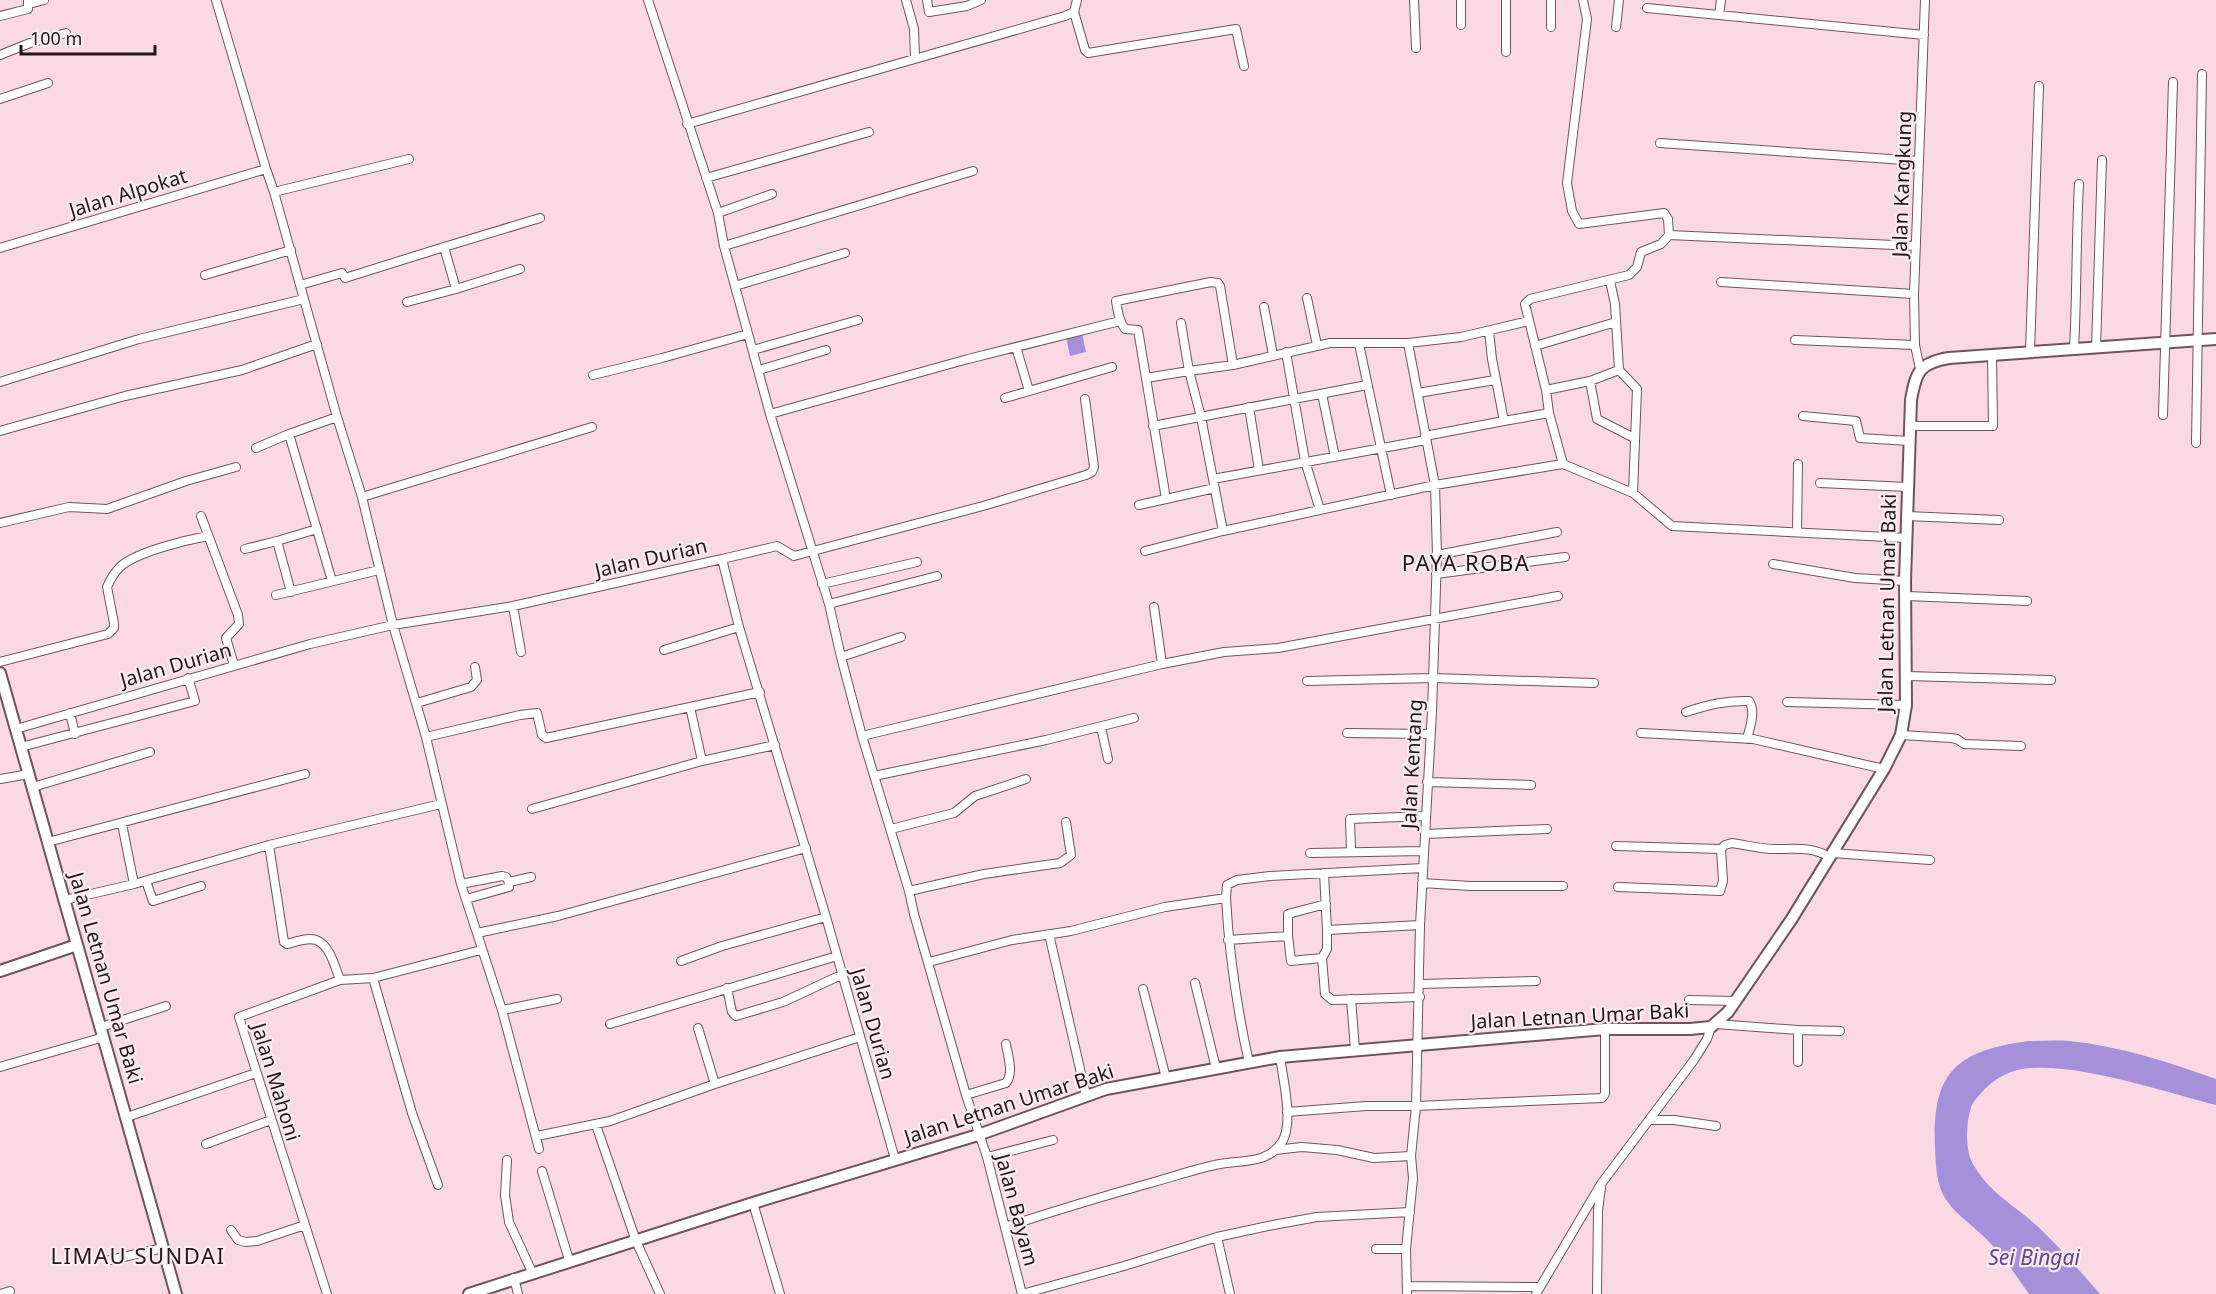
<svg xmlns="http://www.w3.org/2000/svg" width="2216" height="1294" font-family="'Noto Sans',sans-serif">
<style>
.water{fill:#a491da}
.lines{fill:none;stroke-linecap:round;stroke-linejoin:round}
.minor-casing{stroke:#70545d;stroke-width:10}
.tertiary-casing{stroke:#70545d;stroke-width:14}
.minor{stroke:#fff;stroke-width:8}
.tertiary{stroke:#fff;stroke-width:10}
.labels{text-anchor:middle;stroke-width:4.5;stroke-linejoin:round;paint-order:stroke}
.street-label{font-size:20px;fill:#23171c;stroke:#faecf1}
.water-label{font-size:21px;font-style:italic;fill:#5f449a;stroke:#faecf1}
.quarter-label{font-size:22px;letter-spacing:1.5px;fill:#23171c;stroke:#faecf1}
</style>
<rect width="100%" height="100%" fill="#fbd9e4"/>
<path class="water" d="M1082,333L1086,352L1070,356L1066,337Z
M2028,1041C2041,1041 2055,1040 2069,1041C2120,1046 2168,1062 2216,1079V1105C2167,1093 2058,1055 2011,1072C2000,1076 1990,1083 1982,1092C1976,1099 1972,1102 1970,1111C1966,1127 1965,1150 1973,1164C1988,1190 2006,1200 2028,1218C2054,1240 2077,1268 2100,1294H2029C2016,1276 2005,1258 1990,1243C1978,1229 1957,1216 1947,1201C1936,1186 1936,1166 1935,1148C1932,1074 1954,1051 2028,1041Z"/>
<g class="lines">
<defs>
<path id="minor" d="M216,0L266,169L274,192L337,417L362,497L393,625L426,737L461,884L502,1010L539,1149
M648,0L718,213L724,246L770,414L829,604L841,657L862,736L909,891L914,914L966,1095L987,1157L1022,1294
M906,0L914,29L915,58
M927,0L929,12L967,6L981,0
M1414,0L1416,48
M1506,0V52
M29,4L44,0
M1647,8L1924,35
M1074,12L1085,50L1088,53L1236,29L1244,66
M1719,15L1721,0
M0,16L28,9V0
M1461,25V0
M1551,27V0
M1616,27L1619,0
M0,55L30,43L66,33
M0,99L48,83
M687,124L1065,16L1074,12L1077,0
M1660,143L1919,161
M706,178L869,132
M274,192L409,159
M718,213L772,194
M1669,235L1916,246
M724,246L973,171
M444,247L540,218
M0,248L266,169
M205,275L291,250
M1610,281L1615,304L1619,370L1637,389L1633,493
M1721,282L1914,294
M300,285L342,273L345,278L444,247L456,289L520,269
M735,286L845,253
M1307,298L1317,345
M407,302L456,289
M1264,307L1273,355
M1529,321L1461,337L1408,343H1330L1233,365L1189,371L1201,417L1223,531L1435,485L1563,464L1633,493L1672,526L1907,538
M1181,323L1189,371L1146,378L1138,330L1125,329C1119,321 1118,312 1116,301L1211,282L1218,283L1220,286L1233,365
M1489,331L1492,359L1504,421L1549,413
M1795,340L1915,345
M1359,344L1391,495
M1535,346L1616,322
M1016,347L1029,391
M2096,348L2102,160
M2074,349C2077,294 2076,239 2079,184
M753,350L858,320
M1286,352L1305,461L1320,510
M2030,352L2039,86
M1920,369L1915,345L1914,294L1925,0
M759,370L826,350
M593,375L662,358L748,334
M1146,378L1166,499
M1590,381L1597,419L1634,438
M0,382L139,339L304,299
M1546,390L1590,381L1619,370
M1418,393L1495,380
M1322,394L1335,457
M1005,398L1112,367
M1249,407L1259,470
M770,414L968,359L1120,321
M2163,415L2173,82
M1803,416L1856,421L1860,438L1909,441
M1153,426L1367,385
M1910,426H1993L1992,355
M0,431L125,396L242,370L317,344
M1425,436L1504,421
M2196,443L2202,74
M256,448L289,434
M1563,464L1549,413L1546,390L1525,304L1530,299L1629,275L1637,267L1641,252L1661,244L1669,235L1668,219L1664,213L1579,224L1572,211L1567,183L1587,19L1583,0
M1213,479L1426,440
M1820,483L1908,487
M362,497L592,427
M1139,505L1215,488
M201,516L238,615L239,624L226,638L234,665
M1907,516L1999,520
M0,523L69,507L107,509L186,481L236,467
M1797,531L1798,464
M245,549L277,541
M1145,551L1223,531
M1437,555L1557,532
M722,559L777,546L794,556L983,506L1086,475L1092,472L1094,467L1085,399
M1773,564L1855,578L1905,581
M1436,574L1565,557
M332,581L289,434L337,417
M822,584L917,562
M291,592L277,541L317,529
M276,595L379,570
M1907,596L2027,601
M829,604L937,576
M513,606L521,652
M1154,607L1162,664
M664,650L739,627
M841,657L901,637
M0,662L108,634L114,628V623L107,587C110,580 114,573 120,567C136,552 186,540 208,536
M1906,676L2051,680
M1307,681L1432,678L1594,683
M1787,702L1906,705
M417,703L471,687L477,680L475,667
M1686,712C1708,705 1726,700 1749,701C1756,711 1750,727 1747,739
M70,713L75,734
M1101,727L1108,759
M16,729L310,644L393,625L513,606L722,559L739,627L826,917L895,1159
M1347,733L1431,734
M1641,733L1753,739L1884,769
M1901,735L1951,738L1957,739L1964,744L2021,746
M862,736L1162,664L1224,652L1278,648L1558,596
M426,737L520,715L537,713L542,735L546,738L760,692
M21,747L195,701L188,678
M702,761L775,745
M874,776L1046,740L1134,718
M0,779L29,774
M1427,782L1531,785
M33,787L150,752
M532,809L702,761L690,707
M122,824L134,884L269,845L441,804
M891,829L954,813L975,796L1026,779
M1425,834L1547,829
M48,842L305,774
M269,845L284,942L287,944C295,942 308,937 316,940C330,945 335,967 340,980
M1616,846L1721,849L1725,845L1732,843C1747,845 1763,850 1779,849C1796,849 1814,847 1829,857
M1351,851L1350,819L1426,816
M1310,853L1424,851
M1832,853L1930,860
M1324,873L1327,930
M146,881L153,901L201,886
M1422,883L1470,886H1563
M461,884L502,876L506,877L509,882
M1618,887L1720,891L1723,881L1721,849
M909,891L984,874L1060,863L1071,855L1066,822
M1226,898C1229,954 1237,1008 1249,1063
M466,899L509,887V882L531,877
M65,900L134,884
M477,933L558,916L806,848
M1049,934L1086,1095
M1288,936V914L1326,904
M1228,940L1288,936L1291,961L1322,958
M681,961L722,946L826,917
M929,962L1012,940L1071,931L1165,907L1226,898L1227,885L1237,880L1270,876L1423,868
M373,978L412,1113L438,1185
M1195,983L1216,1068
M1420,984L1536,981
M727,988L732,1012L736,1016L783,1002L841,975
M1143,989L1166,1078
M1420,997L1332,1000L1325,994L1322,958L1327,949V930L1420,925
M1351,999L1355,1049
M1689,1000L1735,1001
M502,1010L557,999
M610,1024L837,956
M1716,1024L1798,1030L1840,1031
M101,1027L166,1006
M698,1028L715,1084
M1798,1062V1030
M0,1067L104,1037
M966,1095L1006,1083C1014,1072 1008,1057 1006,1044
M1287,1112L1366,1106H1416L1602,1098L1605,1094V1029
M127,1117L256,1073
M1649,1120H1674L1716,1126
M596,1125L636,1241L660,1294
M537,1136L610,1121L715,1084L860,1037
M206,1144L271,1120
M1275,1150L1302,1147L1337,1150L1374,1158L1411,1156
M987,1157L1053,1140
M507,1160L505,1195L509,1222L532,1272
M542,1171L569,1260
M753,1203L780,1294
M1005,1227C1054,1211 1104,1196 1154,1182C1176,1176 1198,1168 1220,1164C1242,1160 1268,1164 1282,1142C1294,1123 1283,1079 1280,1057
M231,1230L238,1240L246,1242L257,1241L305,1225
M1217,1237L1230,1294
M1376,1249H1406
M110,1260L163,1248
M514,1278L518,1294
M1407,1286L1540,1287
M1,1294L10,1291
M327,1294L239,1017L340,980L373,978L481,950
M1022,1294L1124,1266L1217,1237L1273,1225L1317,1217L1410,1212
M1407,1294L1406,1249L1413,1178L1411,1156L1416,1106L1420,925L1432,712L1437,555L1435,485L1408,343
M1536,1294L1601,1184L1694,1060L1707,1039L1711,1027
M1597,1294L1598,1210L1601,1188"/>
<path id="tertiary" d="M0,673L176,1294
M0,971L77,945
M469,1294L753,1203L978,1135L1106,1089L1280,1057L1605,1029H1690L1711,1027L1728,1012L1791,920L1884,769L1901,735L1906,705L1905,581L1911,400C1916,372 1919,363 1949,358L2216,339"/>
</defs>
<use href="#minor" class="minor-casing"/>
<use href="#tertiary" class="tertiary-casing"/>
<use href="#minor" class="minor"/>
<use href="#tertiary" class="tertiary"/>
</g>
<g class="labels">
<g class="street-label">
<text transform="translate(1902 184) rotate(-88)" y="7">Jalan Kangkung</text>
<text transform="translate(128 193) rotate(-17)" y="7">Jalan Alpokat</text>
<text transform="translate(651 558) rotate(-13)" y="7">Jalan Durian</text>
<text transform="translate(1887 603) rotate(-89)" y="7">Jalan Letnan Umar Baki</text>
<text transform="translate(176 665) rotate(-16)" y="7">Jalan Durian</text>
<text transform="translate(1412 764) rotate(-87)" y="7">Jalan Kentang</text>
<text transform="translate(106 978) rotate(74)" y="7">Jalan Letnan Umar Baki</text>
<text transform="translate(1580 1016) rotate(-3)" y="7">Jalan Letnan Umar Baki</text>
<text transform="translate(873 1024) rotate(74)" y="7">Jalan Durian</text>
<text transform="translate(276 1082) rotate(73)" y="7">Jalan Mahoni</text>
<text transform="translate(1009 1104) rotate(-18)" y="7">Jalan Letnan Umar Baki</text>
<text transform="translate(1017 1210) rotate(75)" y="7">Jalan Bayam</text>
</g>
<g class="water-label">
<text x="2034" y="1265">Sei Bingai</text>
</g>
<g class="quarter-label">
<text x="1466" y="571">PAYA ROBA</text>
<text x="138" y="1264">LIMAU SUNDAI</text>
</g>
</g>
<path d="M21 45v9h134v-9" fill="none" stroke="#23171c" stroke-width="3"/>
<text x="30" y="45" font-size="18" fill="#23171c" stroke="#faecf1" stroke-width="4.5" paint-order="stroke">100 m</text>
</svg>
